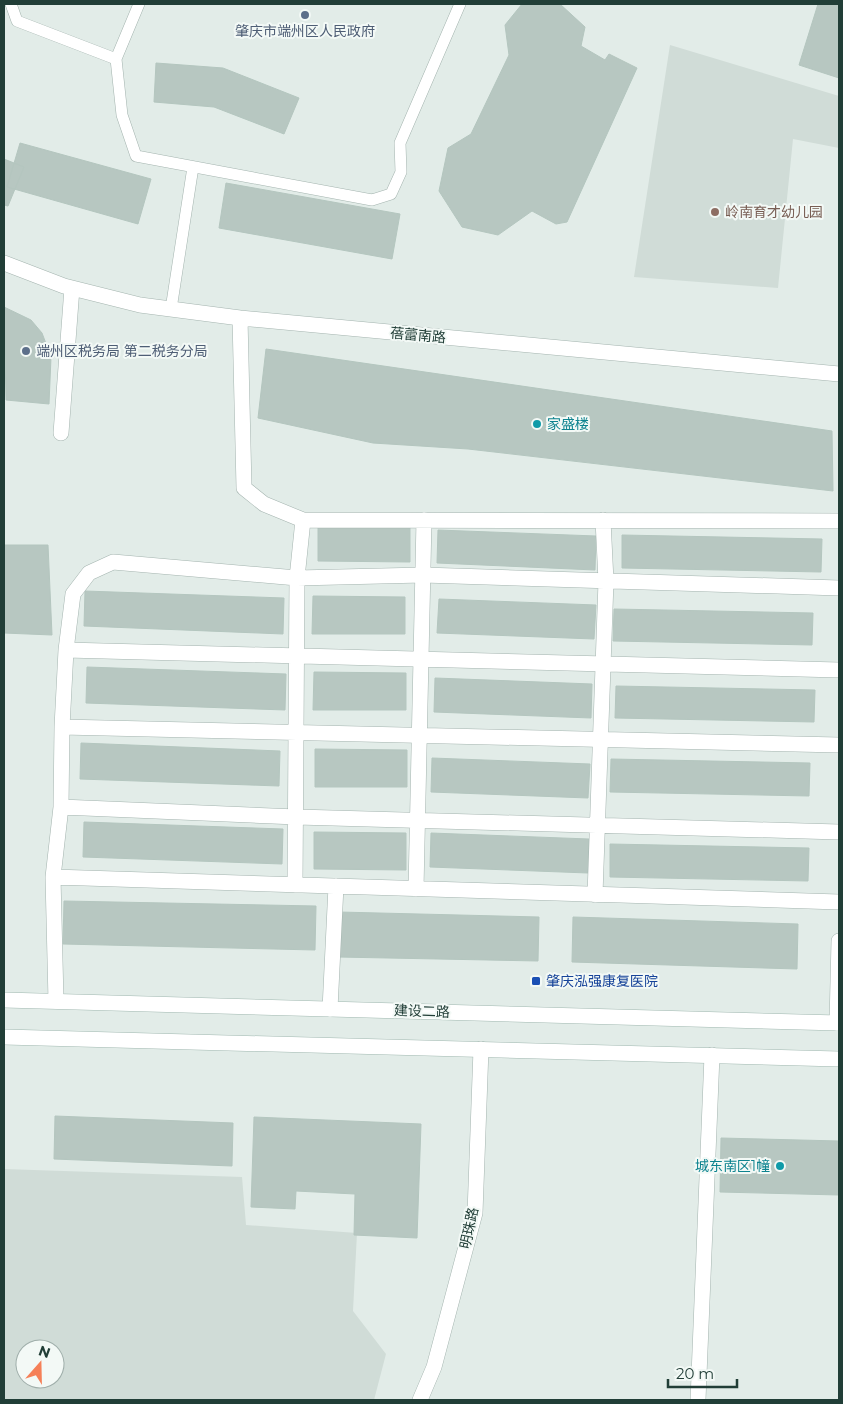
<svg xmlns="http://www.w3.org/2000/svg" width="843" height="1404" font-family="Montserrat,'Noto Sans SC',sans-serif">
<style>
.built{fill:#d0dcd7;fill-rule:evenodd}
.building{fill:#b7c7c1;stroke:#b4c6bf}
.lines{fill:none;stroke-linecap:round;stroke-linejoin:round}
.service-casing{stroke:#a4b4af;stroke-width:12}
.minor-casing{stroke:#a4b4af;stroke-width:16}
.secondary-casing{stroke:#a0b8b0;stroke-width:16}
.service{stroke:#fff;stroke-width:11}
.minor{stroke:#fff;stroke-width:15}
.secondary{stroke:#fff;stroke-width:15}
.service-dot{fill:#5c6f8a;stroke:#f3f9f6;stroke-width:2}
.education-dot{fill:#8d6e63;stroke:#f3f9f6;stroke-width:2}
.culture-dot{fill:#0f9aa8;stroke:#f3f9f6;stroke-width:2}
.transit-dot{fill:#1a4fb4;stroke:#f3f9f6;stroke-width:2}
.labels{text-anchor:middle;stroke-width:4;stroke-linejoin:round;paint-order:stroke}
.service-label{font-size:14px;fill:#4e5e75;stroke:#f3f9f6}
.education-label{font-size:14px;fill:#785e54;stroke:#f3f9f6;text-anchor:start}
.street-label{font-size:14px;fill:#213e37;stroke:#f3f9f6}
.culture-label{font-size:14px;fill:#0d838f;stroke:#f3f9f6;text-anchor:start}
.transit-label{font-size:14px;fill:#164399;stroke:#f3f9f6;text-anchor:start}
</style>
<rect width="100%" height="100%" fill="#e2ece8"/>
<path class="built" d="M670,45L839,96V148L793,139L778,288L634,277Z
M4,1169L242,1177L246,1225L357,1233L353,1311L386,1354L374,1400H4ZM25,1349H55V1379H25Z"/>
<path class="building" d="M522,4H560L585,27L581,46L605,60L609,54L637,68L567,222L556,224L532,211L498,235L462,227L439,191L448,148L471,134L509,55L505,25Z
M818,4H839V78L799,65Z
M156,63L223,68L299,98L284,134L214,107L154,102Z
M20,143L151,179L138,224L7,187Z
M4,159L24,167L8,206L4,205Z
M226,183L400,214L392,259L219,228Z
M4,307L31,320L42,333L51,357L49,404L6,400Z
M266,349L832,431L833,491L468,449L373,443L258,418Z
M318,524L410,525V562L318,561Z
M438,530L596,536L595,570L437,563Z
M622,535L822,539L821,572L622,568Z
M4,545H48L52,635L4,633Z
M85,591L284,598L283,634L84,626Z
M313,596L405,597V634H312Z
M439,599L596,605L594,639L437,633Z
M614,609L813,613L812,645L613,641Z
M87,667L286,674L285,710L86,703Z
M314,672L406,673V710H313Z
M435,678L592,684L591,718L434,712Z
M616,686L815,690L814,722L615,718Z
M81,743L280,751L279,786L80,779Z
M315,749L407,750V787H315Z
M432,758L590,764L588,798L431,792Z
M611,759L810,763L809,796L610,792Z
M84,822L283,829L282,864L83,857Z
M314,832L406,833V870L314,869Z
M431,833L589,839L588,873L430,867Z
M610,844L809,848L808,881L610,877Z
M64,901L316,906L315,950L63,944Z
M339,912L539,917L538,961L338,957Z
M573,917L798,924L797,969L572,962Z
M55,1116L233,1123L232,1166L54,1159Z
M254,1117L421,1124L417,1238L354,1235L355,1194L296,1191L295,1209L251,1207Z
M721,1138L839,1141V1195L720,1192Z"/>
<g class="lines">
<defs>
<path id="service" d="M11,4L17,21L116,59L122,115L136,156L372,200L391,194L401,172L400,143L460,4
M116,59L139,4
M171,309L193,167"/>
<path id="minor" d="M4,263L64,286L140,305L240,318L839,374
M240,318L244,488L264,504L303,520L839,521
M61,433L72,288
M66,650L839,670
M62,727L839,745
M61,807L297,817L839,832
M53,877L839,902
M295,885L297,578L303,520
M416,889L424,520
M595,895L606,581L603,520
M56,1001L53,877L61,807L62,727L66,650L73,594L89,573L113,562L297,578L423,575L839,588
M330,1009L336,886
M837,1023L839,941
M420,1400L434,1367L475,1213L481,1049
M698,1400L712,1055"/>
<path id="secondary" d="M4,1000L839,1023
M4,1037L839,1059"/>
</defs>
<use href="#service" class="service-casing"/>
<use href="#minor" class="minor-casing"/>
<use href="#secondary" class="secondary-casing"/>
<use href="#service" class="service"/>
<use href="#minor" class="minor"/>
<use href="#secondary" class="secondary"/>
</g>
<g class="service-dot">
<circle cx="305" cy="15" r="5"/>
<circle cx="26" cy="351" r="5"/>
</g>
<circle class="education-dot" cx="715" cy="212" r="5"/>
<g class="culture-dot">
<circle cx="537" cy="424" r="5"/>
<circle cx="780" cy="1166" r="5"/>
</g>
<rect class="transit-dot" x="531" y="976" width="10" height="10" rx="2.5"/>
<g class="labels">
<g class="service-label">
<text x="305" y="36">肇庆市端州区人民政府</text>
<text x="36" y="356" text-anchor="start">端州区税务局 第二税务分局</text>
</g>
<g class="education-label">
<text x="725" y="217">岭南育才幼儿园</text>
</g>
<g class="street-label">
<text transform="translate(418 335) rotate(5)" y="5">蓓蕾南路</text>
<text transform="translate(422 1011) rotate(2)" y="5">建设二路</text>
<text transform="translate(469 1228) rotate(-78)" y="5">明珠路</text>
</g>
<g class="culture-label">
<text x="547" y="429">家盛楼</text>
<text x="770" y="1171" text-anchor="end">城东南区1幢</text>
</g>
<g class="transit-label">
<text x="546" y="986">肇庆泓强康复医院</text>
</g>
</g>
<rect width="843" height="1404" fill="none" stroke="#213e37" stroke-width="10"/>
<g transform="translate(40 1364) rotate(20)"><circle r="24" fill="#f3f9f6" stroke="#9faeaa"/>
<path d="M0-4L9 19L0 12L-9 19Z" fill="#f58058"/>
<text y="-8" font-size="14" font-weight="bold" text-anchor="middle" fill="#213e37">N</text>
</g>
<path d="M668 1379v8h69v-8" fill="none" stroke="#213e37" stroke-width="2.5"/>
<text x="676" y="1379" font-size="15" fill="#213e37" stroke="#f3f9f6" stroke-width="4" paint-order="stroke">20 m</text>
</svg>
